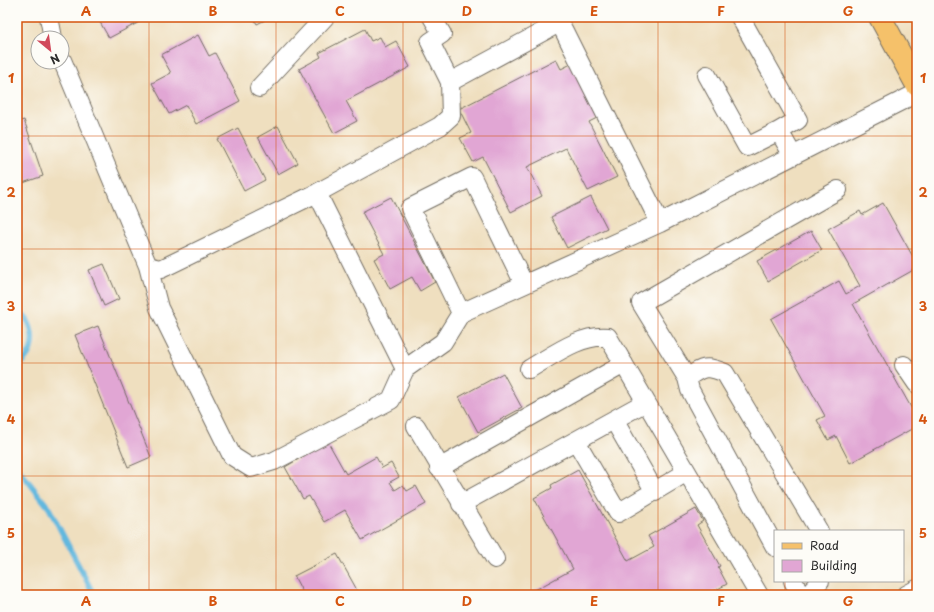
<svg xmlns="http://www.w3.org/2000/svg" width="934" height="612" font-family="'Playpen Sans',sans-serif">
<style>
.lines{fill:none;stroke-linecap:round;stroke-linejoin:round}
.stream{stroke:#62b8de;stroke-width:5.5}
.building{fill:#e1a6d4}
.minor-casing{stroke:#706a5f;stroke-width:20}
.major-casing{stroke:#706a5f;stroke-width:24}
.minor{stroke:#fff;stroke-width:18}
.major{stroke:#f5c16b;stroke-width:22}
.grid{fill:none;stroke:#d5540f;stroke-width:1;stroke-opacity:0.55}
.neatline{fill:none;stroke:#d5540f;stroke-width:1.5}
.grid-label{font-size:13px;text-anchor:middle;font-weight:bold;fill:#d5540f}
</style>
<rect width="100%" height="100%" fill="#fdfcf7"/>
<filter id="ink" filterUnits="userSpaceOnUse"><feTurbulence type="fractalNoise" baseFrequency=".025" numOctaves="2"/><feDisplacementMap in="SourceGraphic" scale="8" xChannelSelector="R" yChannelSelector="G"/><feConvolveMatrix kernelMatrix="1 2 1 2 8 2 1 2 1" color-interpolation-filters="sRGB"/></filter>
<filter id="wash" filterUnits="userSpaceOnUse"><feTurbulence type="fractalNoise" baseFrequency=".012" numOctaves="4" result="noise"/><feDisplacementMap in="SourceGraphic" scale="16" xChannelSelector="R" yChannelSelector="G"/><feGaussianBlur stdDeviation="0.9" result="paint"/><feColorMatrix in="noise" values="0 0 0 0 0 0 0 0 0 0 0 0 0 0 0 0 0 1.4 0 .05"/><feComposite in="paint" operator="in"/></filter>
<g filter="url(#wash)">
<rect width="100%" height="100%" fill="#efdfbf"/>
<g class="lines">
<path class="stream" d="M17,311C34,319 37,346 25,359C23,362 19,363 17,365
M17,467L49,508L94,595"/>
</g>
<g id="blocks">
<path class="building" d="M97,17H149L109,38Z
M253,17H271L257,24Z
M365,29L371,41L380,37L385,47L396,41L410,67L346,101L357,121L334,133L299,69L321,57L319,53Z
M198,35L209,56L215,53L240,101L196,124L186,105L169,114L152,83L171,73L161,55Z
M556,59L561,69L575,62L603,115L589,122L617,177L588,191L566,148L527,167L542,196L511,212L483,157L473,162L460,138L471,133L459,109Z
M24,120L43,176L17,185V122Z
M278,126L298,163L278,174L258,137Z
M238,128L265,180L244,191L217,139Z
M391,197L435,282L420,291L412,277L390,289L374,259L384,254L362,212Z
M591,197L607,228L567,248L551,217Z
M883,203L917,264V268L853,304L917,418V426L850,463L836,436L828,440L817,420L825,416L771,319L839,281L846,294L860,286L828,229L860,211L862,215Z
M811,231L822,250L768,281L757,261Z
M104,264L119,299L104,306L89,270Z
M98,326L151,457L128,467L75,335Z
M503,373L522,408L478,432L459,397Z
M328,442L346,474L376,457L382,468L391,463L399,477L390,482L395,490L403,485L407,491L416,486L426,504L362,540L345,510L324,522L309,496L303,499L285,467Z
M578,470L628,561L654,547L648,536L696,509L703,521L697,525L720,566L718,567L727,584L707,595H526L573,569L534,498L552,488L551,485Z
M337,554L357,590L348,595H304L294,576Z"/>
</g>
</g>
<g filter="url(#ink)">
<use href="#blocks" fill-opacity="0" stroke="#706a5f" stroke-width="1"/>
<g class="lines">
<defs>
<path id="minor" d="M49,17L53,38
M432,17L442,34L430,42L450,82L559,23
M556,17L564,31L660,223L917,93
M740,17L798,120L779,131
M62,60L148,266L161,269L317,193L440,126L451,116L450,82
M707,75L747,147L779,131L793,156
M259,88L325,17
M317,193L405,369
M148,266L159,308L232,456L251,468L274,461L391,400L405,369L443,342L461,313
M524,284L472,177L410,208L461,313L660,223
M904,365L917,384
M529,369C552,356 580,334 608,337L759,595
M687,378L641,303L838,190
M614,420L655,492
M416,426L495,559
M576,441L618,513L687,472
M439,468L624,364
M461,504L646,402
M775,547L690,390L687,378C702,367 707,365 725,373L819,531
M793,581L801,595
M807,595L820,581
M906,595L917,589"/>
<path id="major" d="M880,17L917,85"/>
</defs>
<use href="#minor" class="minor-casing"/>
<use href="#major" class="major-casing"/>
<use href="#minor" class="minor"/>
<use href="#major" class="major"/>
</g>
</g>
<path class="grid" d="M149,17V595M276,17V595M403,17V595M531,17V595M658,17V595M785,17V531M17,136H917M17,249H917M17,363H917M17,476H917M785,581V595"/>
<rect width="934" height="612" fill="none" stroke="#fdfcf7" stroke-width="44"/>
<rect x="774" y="530" width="130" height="52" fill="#fdfcf7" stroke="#a9a8a5"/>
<rect x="782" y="543" width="20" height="6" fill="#f5c16b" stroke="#a9a8a5"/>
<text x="810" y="550" font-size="12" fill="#2b2b2b">Road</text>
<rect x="782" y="560" width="20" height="12" fill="#e1a6d4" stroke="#a9a8a5"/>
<text x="810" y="570" font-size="12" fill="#2b2b2b">Building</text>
<g transform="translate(50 50) rotate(151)"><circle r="19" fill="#fdfcf7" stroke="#a9a8a5"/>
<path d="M0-3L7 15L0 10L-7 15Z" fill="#d1495b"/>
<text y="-6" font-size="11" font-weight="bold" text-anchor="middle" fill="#2b2b2b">N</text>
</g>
<rect x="22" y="22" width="890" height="568" class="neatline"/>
<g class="grid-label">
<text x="86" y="16">A</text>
<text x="213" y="16">B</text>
<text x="340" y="16">C</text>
<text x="467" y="16">D</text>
<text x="594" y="16">E</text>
<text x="721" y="16">F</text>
<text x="848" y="16">G</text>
<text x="11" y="83">1</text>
<text x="923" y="83">1</text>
<text x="11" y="197">2</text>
<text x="923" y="197">2</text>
<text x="11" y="311">3</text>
<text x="923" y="311">3</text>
<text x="11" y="424">4</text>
<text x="923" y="424">4</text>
<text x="11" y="538">5</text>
<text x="923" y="538">5</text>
<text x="86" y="606">A</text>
<text x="213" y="606">B</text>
<text x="340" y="606">C</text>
<text x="467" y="606">D</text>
<text x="594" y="606">E</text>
<text x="721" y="606">F</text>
<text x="848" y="606">G</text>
</g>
</svg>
